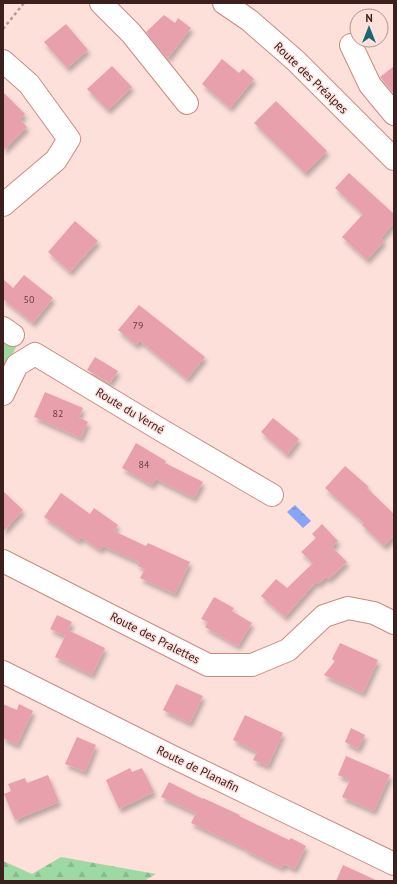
<svg xmlns="http://www.w3.org/2000/svg" width="397" height="884" font-family="'PT Sans',sans-serif">
<style>
.grass{fill:#9cd9a3}
.forest{fill:url(#forest-firs)}
.water{fill:url(#water-ripples)}
.building{fill:#e8a0ad;filter:url(#shadow)}
.lines{fill:none;stroke-linecap:round;stroke-linejoin:round}
.minor-casing{stroke:#cd887f;stroke-width:24}
.secondary-casing{stroke:#cd887f;stroke-width:24}
.path{stroke:#b49793;stroke-width:2.5;stroke-dasharray:3 3;stroke-linecap:butt}
.minor{stroke:#fff;stroke-width:22}
.secondary{stroke:#fff;stroke-width:22}
.labels{text-anchor:middle;stroke-width:3;stroke-linejoin:round;paint-order:stroke}
.number-label{font-size:10px;fill:#674041}
.street-label{font-size:12px;fill:#3c201d;stroke:#fee0db}
</style>
<defs>
<pattern id="forest-firs" width="22" height="20" patternUnits="userSpaceOnUse"><rect width="22" height="20" fill="#9cd9a3"/><path d="M5 1l3.5 6h-7zM16 11l3.5 6h-7z" fill="#87ba8c"/></pattern>
<pattern id="water-ripples" width="26" height="14" patternUnits="userSpaceOnUse"><rect width="26" height="14" fill="#86a5f7"/><path d="M2 4q2-2 4 0t4 0M15 11q2-2 4 0t4 0" fill="none" stroke="#6f86c7"/></pattern>
<filter id="shadow"><feDropShadow dx="2.5" dy="4.5" stdDeviation="2" flood-color="#0004"/></filter>
</defs>
<rect width="100%" height="100%" fill="#fee0db"/>
<path class="grass" d="M3,335L17,345L3,374Z"/>
<path class="forest" d="M61,857L156,874L144,881H3V861L32,874Z"/>
<path class="water" d="M295,505L311,521L303,528L287,512Z"/>
<path class="building" d="M164,15L175,23L178,18L191,28L168,58L164,55L146,32Z
M66,24L88,50L67,68L44,42Z
M222,59L239,73L243,69L254,79L230,108L202,84Z
M112,66L132,87L108,110L87,89Z
M394,66V94L380,77Z
M3,92L25,114L20,119L27,127L3,151Z
M276,101L327,151L305,173L254,123Z
M349,173L394,214V223L381,238L384,241L367,260L342,237L363,214L335,188Z
M75,221L98,241L70,272L48,252Z
M24,275L53,298L33,323L3,299V279L13,288Z
M139,305L205,357L187,379L140,341L136,345L118,330Z
M95,357L118,371L110,383L87,370Z
M45,392L83,408L79,417L88,422L81,438L34,417Z
M273,418L299,439L287,455L261,432Z
M136,443L166,461L165,463L203,482L194,498L156,479L152,485L122,468Z
M345,466L369,487L367,488L394,514V536L384,546L362,525L364,523L325,488Z
M3,491L23,510L3,532Z
M61,493L90,514L94,508L118,525L114,531L146,546L148,543L190,562L175,594L140,578L145,569L138,566L139,562L103,546L100,550L81,537L79,541L44,517Z
M322,524L338,541L332,547L347,562L329,579L326,577L318,584L316,582L285,617L261,596L276,579L287,588L313,563L301,552L316,538L312,534Z
M214,597L234,608L232,611L252,623L238,646L205,627L208,622L201,619Z
M57,615L72,622L65,636L50,629Z
M68,630L105,648L92,675L55,657Z
M340,643L378,660L363,693L324,675L335,661L332,659Z
M176,684L203,696L190,723L163,710Z
M3,704L17,710L19,704L33,711L17,745L3,738Z
M245,715L283,733L268,766L253,760L257,752L233,740Z
M351,728L365,735L358,749L345,742Z
M77,737L96,745L85,772L65,764Z
M346,756L390,775L374,811L342,797L350,780L338,775Z
M130,768L132,772L142,768L154,792L119,809L106,780Z
M48,775L59,802L15,820L4,794L11,791L8,784L25,778L27,783Z
M169,782L203,799V798L240,815L239,816L289,840L291,838L306,846L295,869L284,864L282,868L245,850L246,849L191,823L196,813L161,797Z
M343,865L378,881H336Z"/>
<g class="lines">
<defs>
<path id="minor" d="M101,3L131,33L187,103
M351,45L370,85L394,114
M3,61L29,84L69,139L56,160L3,205
M3,328L13,335
M3,394L17,365L35,354L161,430L272,495
M3,561L208,665H252L288,650L324,616L348,608L374,613L394,623
M3,672L175,758L394,864"/>
<path id="secondary" d="M224,3L249,20L296,61L394,159"/>
</defs>
<use href="#minor" class="minor-casing"/>
<use href="#secondary" class="secondary-casing"/>
<path class="path" d="M3,29L24,3"/>
<use href="#minor" class="minor"/>
<use href="#secondary" class="secondary"/>
</g>
<g class="labels">
<g class="number-label">
<text x="29" y="303">50</text>
<text x="138" y="329">79</text>
<text x="58" y="417">82</text>
<text x="144" y="468">84</text>
</g>
<g class="street-label">
<text transform="translate(311 78) rotate(44)" y="4">Route des Préalpes</text>
<text transform="translate(130 411) rotate(31)" y="4">Route du Verné</text>
<text transform="translate(155 638) rotate(27)" y="4">Route des Pralettes</text>
<text transform="translate(198 769) rotate(26)" y="4">Route de Planafin</text>
</g>
</g>
<rect width="397" height="884" fill="none" stroke="#3c201d" stroke-width="8"/>
<g transform="translate(369 28)"><circle r="19" fill="#fee0db" stroke="#b0938f"/>
<path d="M0-3L7 15L0 10L-7 15Z" fill="#1b6670"/>
<text y="-6" font-size="11" font-weight="bold" text-anchor="middle" fill="#3c201d">N</text>
</g>
</svg>
